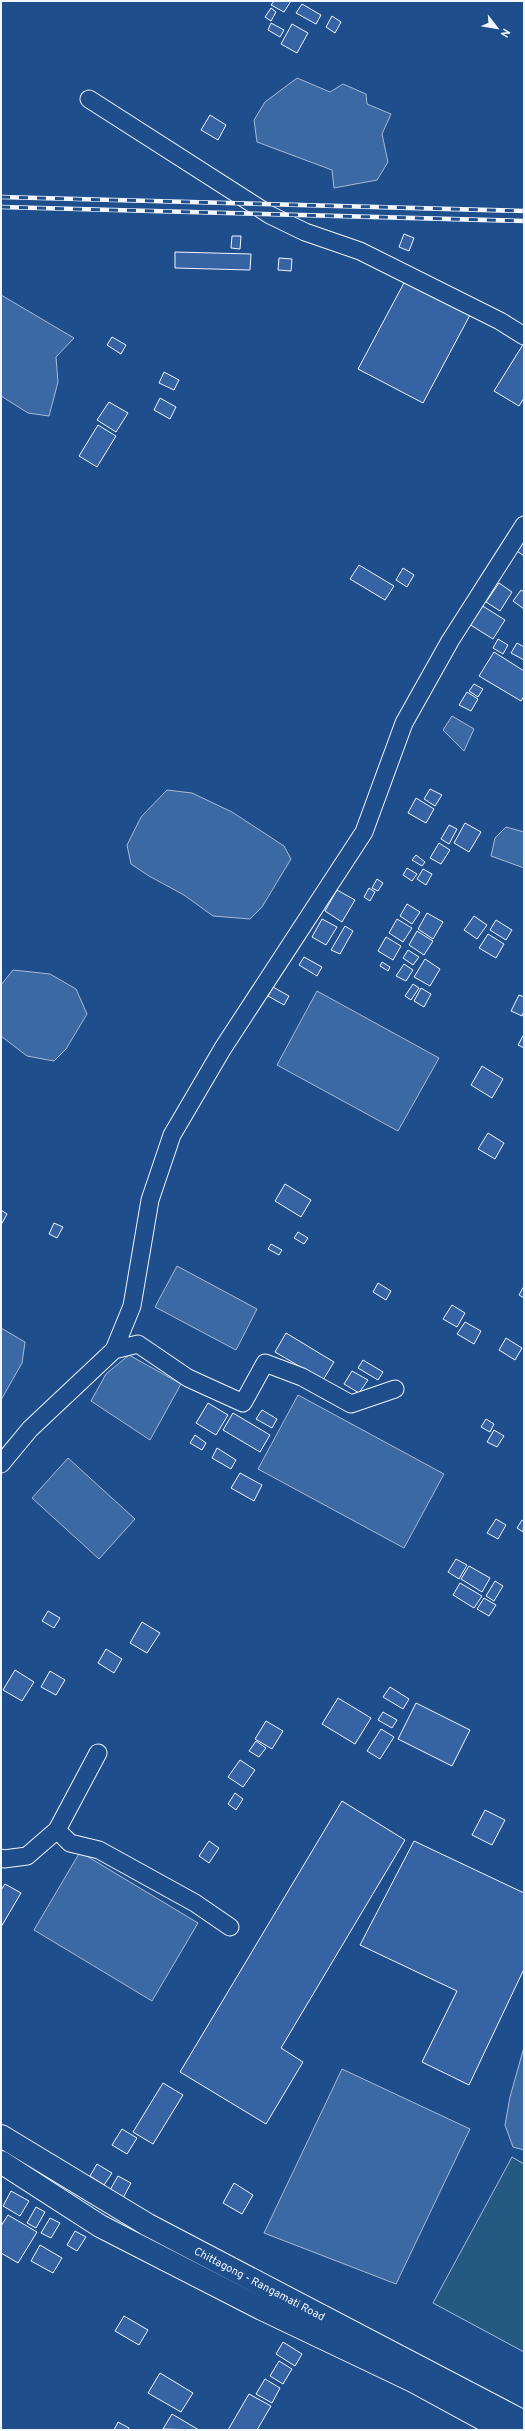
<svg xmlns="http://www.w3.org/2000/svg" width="525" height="2431" font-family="Overpass,sans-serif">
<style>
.green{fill:#245a82;stroke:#a8bbd7}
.water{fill:#3b69a3;stroke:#a8bbd7}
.building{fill:#3563a3;stroke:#f2f6ff}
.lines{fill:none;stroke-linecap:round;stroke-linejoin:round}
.minor-casing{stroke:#f2f6ff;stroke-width:19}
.trunk-casing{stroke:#f2f6ff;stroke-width:24}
.minor{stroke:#1f4e8c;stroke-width:17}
.trunk{stroke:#1f4e8c;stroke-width:22}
.rail-casing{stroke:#f2f6ff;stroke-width:4.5}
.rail{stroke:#1f4e8c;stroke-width:3;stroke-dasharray:9;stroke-linecap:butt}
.labels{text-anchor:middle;stroke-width:3;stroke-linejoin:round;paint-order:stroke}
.street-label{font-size:11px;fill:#f2f6ff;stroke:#1f4e8c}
</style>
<rect width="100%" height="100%" fill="#1f4e8c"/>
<path class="green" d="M512,2157L524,2164V2352L433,2303Z"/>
<path class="water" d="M297,78L330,92L343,84L366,94L367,104L391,114L382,134L388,162L377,180L334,188L332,170L257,142L254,120L265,102Z
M1,295L74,338L56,357L58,382L49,416L28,413L1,396Z
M452,716L474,729L464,751L443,730Z
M167,790L192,793L232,812L284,846L291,859L262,907L250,919L213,916L184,895L149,876L131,864L127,845L141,817Z
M506,827L524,832V868L491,856L495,838Z
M13,970L50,974L76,989L87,1014L66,1049L54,1061L27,1056L1,1036V985Z
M317,991L439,1058L398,1131L277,1065Z
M177,1266L257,1309L236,1350L155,1307Z
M1,1328L25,1342L22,1363L1,1400Z
M129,1355L181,1384L150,1440L91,1401L106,1374Z
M298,1395L444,1474L404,1548L258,1469Z
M68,1458L135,1519L99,1559L32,1498Z
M80,1852L198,1923L152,2001L34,1930Z
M524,2047V2150L513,2147L505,2125L510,2097Z
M342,2069L470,2129L396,2284L264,2233Z"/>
<path class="building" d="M274,1H291L284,12L271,5Z
M302,4L321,15L316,24L296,13Z
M271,8L276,12L271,21L265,17Z
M332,16L341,22L335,33L326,27Z
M271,23L284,30L280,37L268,30Z
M292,24L308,33L297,53L281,44Z
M210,115L226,125L218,140L201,130Z
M404,234L414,238L409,251L399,247Z
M232,236H241L240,249L231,248Z
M175,252L251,254L250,270L175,268Z
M279,258L292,259L291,271L278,270Z
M405,281L470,315L423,403L358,369Z
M112,337L126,345L121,354L107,345Z
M524,343V398L519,406L494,391Z
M164,372L179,380L174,390L159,383Z
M160,398L176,407L170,419L154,410Z
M109,402L128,413L116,432L97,420Z
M98,425L116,436L97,467L79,456Z
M524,540V556L517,551Z
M359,565L394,586L385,600L350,579Z
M403,568L414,575L407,587L396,580Z
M499,583L512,592L500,611L486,602Z
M521,590L524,592V609L513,601Z
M481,605L505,620L493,639L469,624Z
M498,639L508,645L503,654L493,648Z
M517,643L524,647V660L511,653Z
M494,652L524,671V696L521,701L479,676Z
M474,684L483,689L478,697L469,691Z
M467,692L478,699L471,711L459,705Z
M430,789L442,795L435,806L424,799Z
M416,798L434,809L426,823L408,813Z
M465,823L481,832L469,852L454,843Z
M449,825L457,829L449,844L441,839Z
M439,843L450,850L441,864L430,858Z
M416,855L425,862L422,866L412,860Z
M407,868L417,874L412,881L403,875Z
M423,869L432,874L426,885L417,879Z
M377,879L383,883L378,891L372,888Z
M369,888L375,892L370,901L364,897Z
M337,890L355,900L342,922L325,911Z
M407,904L420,912L412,924L400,916Z
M427,913L443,922L433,939L418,929Z
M474,916L487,925L477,939L464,930Z
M322,919L337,927L326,945L312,937Z
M397,919L412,928L403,942L389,933Z
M496,920L512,930L506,940L490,930Z
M345,926L353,931L340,954L331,950Z
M417,931L433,941L424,955L409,945Z
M488,934L504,944L496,958L479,948Z
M386,937L401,946L393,960L378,951Z
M408,950L419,957L413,965L403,958Z
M304,957L322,967L317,976L299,965Z
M425,959L440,969L430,986L414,977Z
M382,962L390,967L388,971L380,966Z
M404,964L413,970L406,981L396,976Z
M413,984L419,988L411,1000L405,996Z
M273,987L289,996L284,1005L268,996Z
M421,988L431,994L424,1007L414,1001Z
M519,995L524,997V1011L522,1016L511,1011Z
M524,1034V1048L518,1045Z
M482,1066L503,1079L492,1098L471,1085Z
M488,1133L504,1143L495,1159L478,1149Z
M285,1184L311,1200L301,1217L275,1201Z
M1,1210L7,1214L1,1225Z
M54,1223L63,1227L57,1238L49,1234Z
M298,1232L308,1238L304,1244L294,1238Z
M271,1244L282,1250L279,1255L268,1249Z
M378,1283L391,1291L386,1300L373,1292Z
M524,1286V1298L519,1295Z
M452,1305L465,1313L457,1327L443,1319Z
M465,1322L481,1331L474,1344L457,1334Z
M286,1333L334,1362L323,1380L275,1352Z
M506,1338L522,1348L515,1360L499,1350Z
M363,1360L383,1372L378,1380L358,1368Z
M352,1371L368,1380L359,1393L344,1384Z
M208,1403L228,1415L216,1435L196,1423Z
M262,1410L277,1419L272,1428L256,1419Z
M233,1413L270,1435L260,1452L223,1430Z
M486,1419L494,1424L490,1432L481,1427Z
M494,1430L504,1436L497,1447L487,1442Z
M195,1435L206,1443L202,1450L190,1443Z
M217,1448L236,1460L231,1469L212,1458Z
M240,1473L262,1485L254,1501L231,1488Z
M496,1519L506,1525L498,1539L487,1533Z
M522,1520L524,1521L523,1532L517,1528Z
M456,1559L467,1565L459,1579L448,1572Z
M469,1566L490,1578L482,1592L461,1579Z
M495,1581L503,1586L494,1601L486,1596Z
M460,1583L482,1596L474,1608L453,1595Z
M484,1598L496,1605L489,1616L477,1609Z
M48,1611L60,1618L54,1628L42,1621Z
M142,1622L160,1633L147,1653L130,1643Z
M106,1649L122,1659L114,1673L98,1663Z
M15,1670L34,1682L22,1701L3,1690Z
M50,1671L65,1680L56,1695L41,1687Z
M390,1687L409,1699L403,1709L383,1697Z
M338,1698L371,1718L355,1744L322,1724Z
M416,1703L470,1730L452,1766L398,1739Z
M383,1712L397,1720L392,1728L378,1720Z
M266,1721L283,1731L272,1749L255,1739Z
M381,1729L394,1737L380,1759L367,1751Z
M256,1741L266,1748L259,1757L249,1751Z
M240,1760L255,1770L243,1787L228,1777Z
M235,1793L243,1799L236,1810L228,1804Z
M342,1801L405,1840L281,2048L303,2062L266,2124L180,2072Z
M485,1810L505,1820L492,1845L472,1835Z
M209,1841L219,1848L209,1863L199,1856Z
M414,1841L524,1893V1969L469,2085L422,2062L457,1991L360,1945Z
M5,1884L21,1893L1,1927V1890Z
M163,2083L183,2095L153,2144L133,2132Z
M122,2129L137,2138L127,2154L112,2145Z
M97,2164L112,2173L104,2185L90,2176Z
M118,2176L131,2183L123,2198L110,2190Z
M234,2183L253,2195L242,2214L223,2203Z
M11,2191L29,2201L20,2216L3,2206Z
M36,2207L45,2212L36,2228L27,2223Z
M8,2215L37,2232L18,2263L1,2253V2226Z
M50,2218L60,2223L51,2238L41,2233Z
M75,2231L86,2237L77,2251L67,2245Z
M40,2245L62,2258L53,2273L31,2261Z
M124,2316L148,2330L139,2345L115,2331Z
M283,2342L302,2354L295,2366L276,2354Z
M279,2361L292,2369L283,2384L270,2376Z
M160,2373L193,2393L181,2412L148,2393Z
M265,2379L280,2388L272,2403L256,2394Z
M249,2394L271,2406L257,2430H228Z
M172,2414L199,2430L163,2429Z
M118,2422L129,2428L128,2430H114Z"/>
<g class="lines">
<defs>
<path id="minor" d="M89,99L270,215L305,232L360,251L500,321L524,336
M114,1350L138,1344L188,1378L243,1403L265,1363L302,1377L351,1404L395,1389
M1,1464L30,1429L114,1350L132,1306L150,1200L172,1135L223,1048L364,832L404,723L450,641L524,525
M57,1830L98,1753
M1,1858L4,1859L27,1856L57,1830L70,1843L99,1850L195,1903L230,1927"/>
<g id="trunk">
<path id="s1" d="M1,2136L148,2225L524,2422"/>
<path d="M1,2162L100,2226L262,2309L413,2381L503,2430"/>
</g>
</defs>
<use href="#minor" class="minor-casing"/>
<use href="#trunk" class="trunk-casing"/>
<use href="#minor" class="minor"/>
<use href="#trunk" class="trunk"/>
<defs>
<path id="rail" d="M1,197L524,211
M1,207L524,221"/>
</defs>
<use href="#rail" class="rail-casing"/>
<use href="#rail" class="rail"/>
</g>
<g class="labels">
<g class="street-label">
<text dy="4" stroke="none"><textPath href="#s1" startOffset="298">Chittagong - Rangamati Road</textPath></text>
</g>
</g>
<rect width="525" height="2431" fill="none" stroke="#f2f6ff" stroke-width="4"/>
<g transform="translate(497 28) rotate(121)" stroke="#1f4e8c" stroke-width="3" paint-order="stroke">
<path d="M0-3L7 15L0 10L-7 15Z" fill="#f2f6ff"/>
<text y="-6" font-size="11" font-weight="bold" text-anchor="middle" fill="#f2f6ff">N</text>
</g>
</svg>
